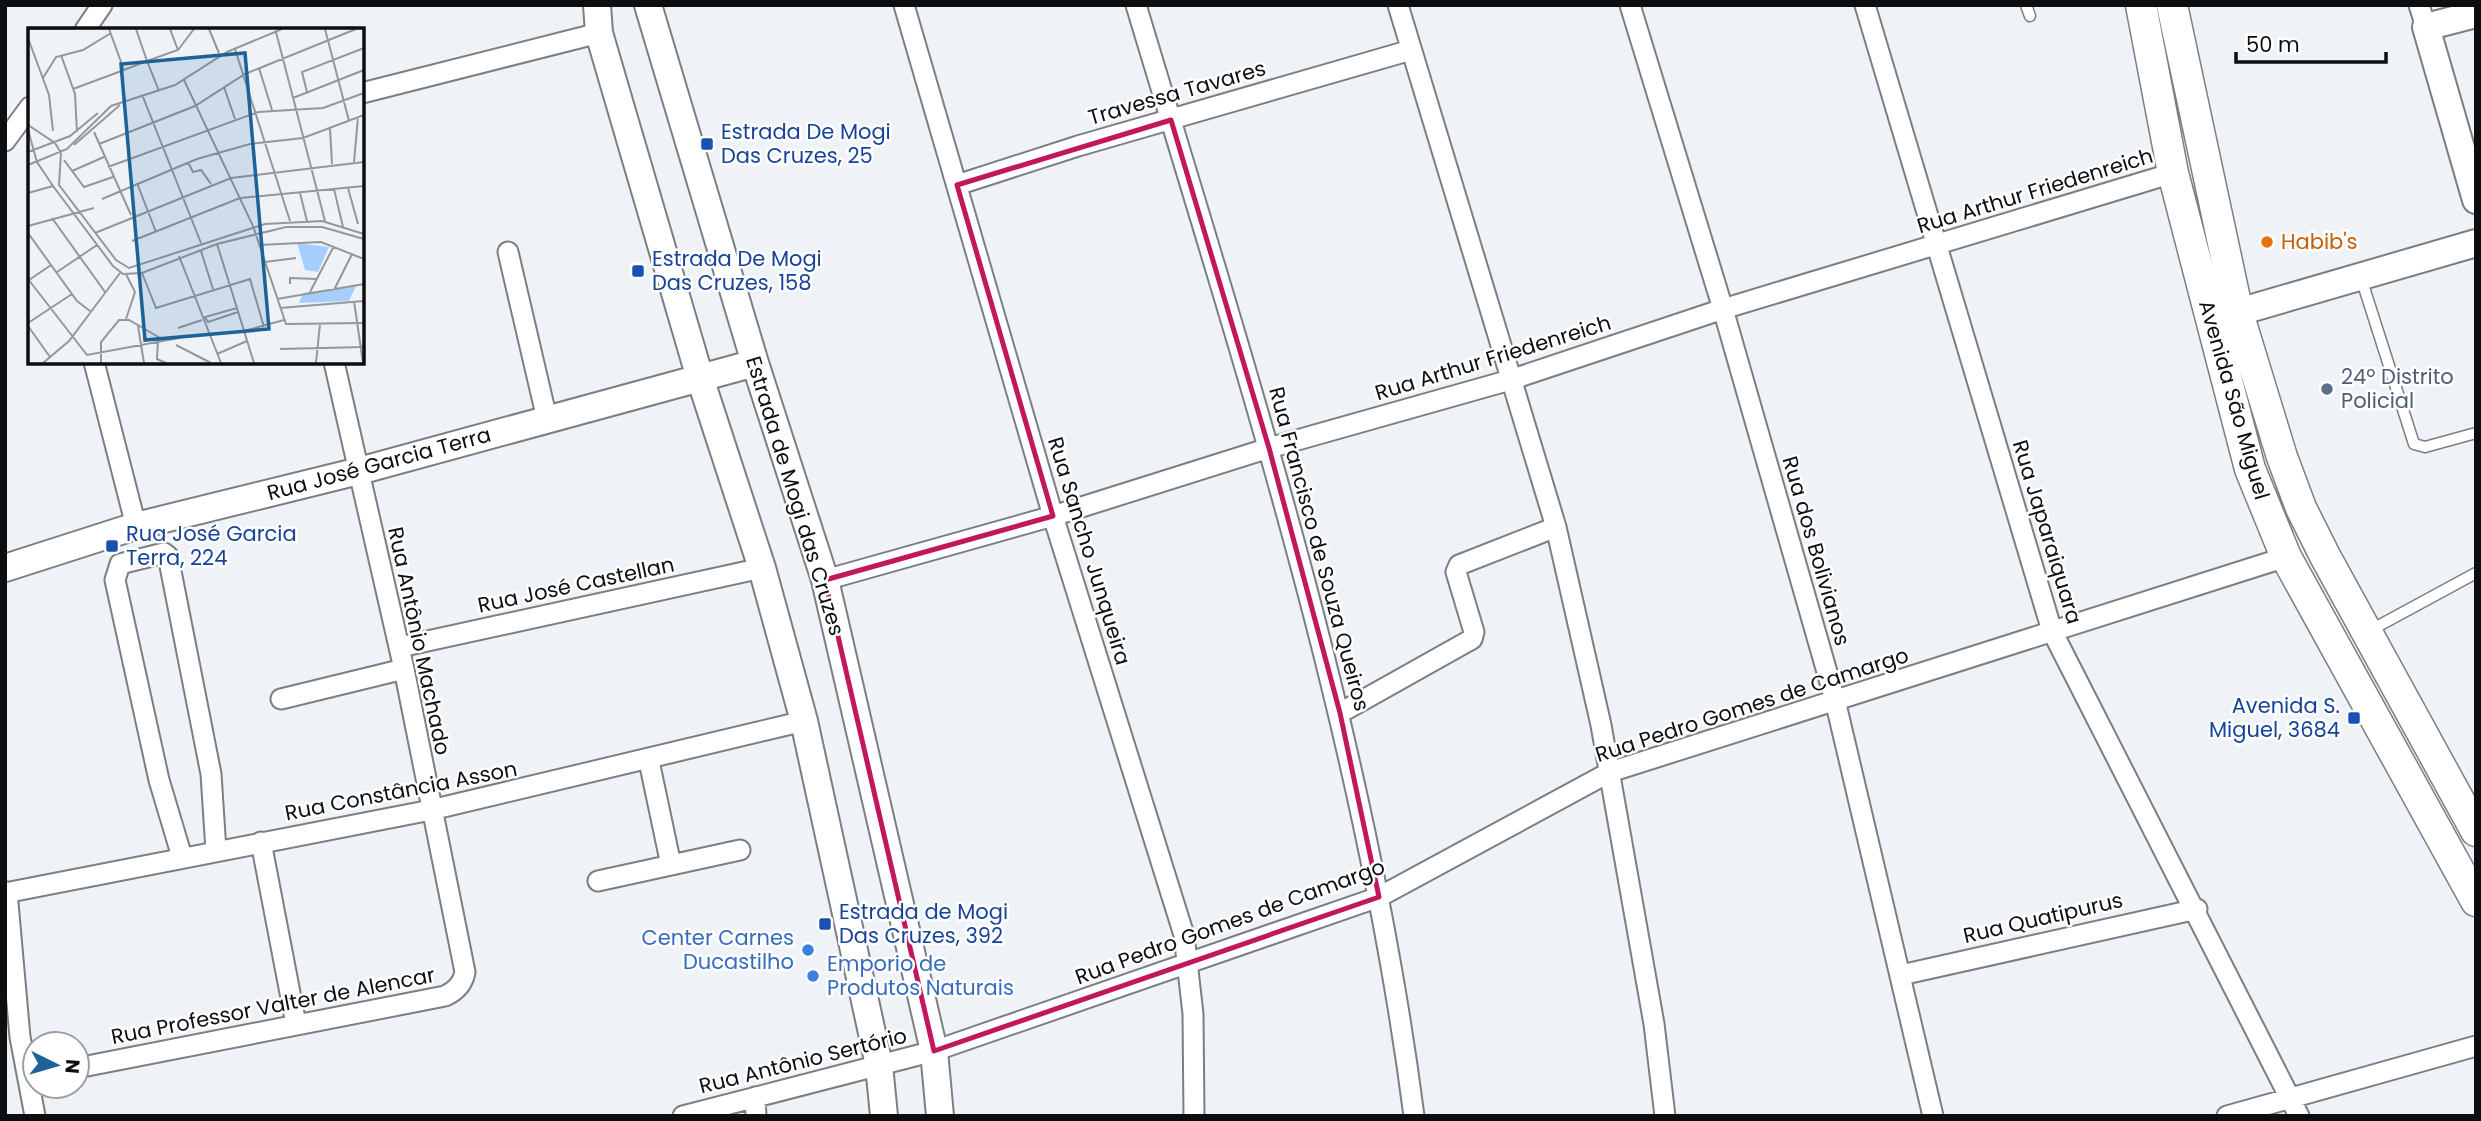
<svg xmlns="http://www.w3.org/2000/svg" width="2481" height="1121" font-family="Poppins,sans-serif">
<style>
.lines{fill:none;stroke-linecap:round;stroke-linejoin:round}
.lane-casing{stroke:#7b7f83;stroke-width:13}
.street-casing{stroke:#7b7f83;stroke-width:23}
.secondary-casing{stroke:#7b7f83;stroke-width:30}
.primary-casing{stroke:#7b7f83;stroke-width:33}
.lane{stroke:#fff;stroke-width:10}
.street{stroke:#fff;stroke-width:19}
.secondary{stroke:#fff;stroke-width:26}
.primary{stroke:#fff;stroke-width:30}
.marked{fill:none;stroke:#c2185b;stroke-width:5;stroke-linejoin:round}
.transit-dot{fill:#1a4fb4;stroke:#fff;stroke-width:2.5}
.food-dot{fill:#e8710a;stroke:#fff;stroke-width:2.5}
.service-dot{fill:#5c6f8a;stroke:#fff;stroke-width:2.5}
.shop-dot{fill:#3f7fe0;stroke:#fff;stroke-width:2.5}
.labels{text-anchor:middle;stroke-width:5;stroke-linejoin:round;paint-order:stroke}
.street-label{font-size:21px;fill:#0d0e0f;stroke:#fff}
.transit-label{font-size:21px;fill:#164399;stroke:#fff;text-anchor:start}
.food-label{font-size:21px;fill:#c56008;stroke:#fff;text-anchor:start}
.service-label{font-size:21px;fill:#4e5e75;stroke:#fff;text-anchor:start}
.shop-label{font-size:21px;fill:#366cbe;stroke:#fff;text-anchor:end}
.inset-road{fill:none;stroke:#95979b;stroke-width:2}
.view{fill:#1e6398;fill-opacity:0.15;stroke:#1e6398;stroke-width:3.5}
.inset-edge{fill:none;stroke:#0d0e0f;stroke-width:3.5}
</style>
<rect width="100%" height="100%" fill="#eff3f8"/>
<g class="lines">
<defs>
<path id="lane" d="M2026,5L2030,16
M2361,278L2414,444L2425,447L2476,433
M2369,631L2476,573"/>
<path id="street" d="M904,5L1053,516L1184,935L1193,1014L1194,1116
M1136,5C1246,371 1365,736 1414,1116
M1398,5L1556,527L1601,725L1654,1024L1665,1116
M1630,5L1723,309L1835,700L1933,1116
M1865,5L2052,631L2299,1116
M2419,5L2426,27
M85,30L102,5
M362,93L599,33
M5,141L30,107
M957,185L1078,146L1411,50
M508,252L547,419
M94,362L136,526
M825,580L1053,516L1269,448L1510,380L1723,309L2173,173
M400,647L762,568
M281,699L404,669
M1340,713L1472,639L1474,632L1456,572L1459,565L1556,527
M649,761L671,865
M261,842L296,1024
M182,857L159,780L115,580L120,564L164,553L168,556L211,774L216,851
M598,881L740,850
M7,892L20,1037L35,1116
M5,893L431,810L804,721
M1901,975L2197,909
M77,1068L445,996C456,991 463,984 465,972L404,669L334,362
M755,1097L756,1116
M683,1116L934,1051L1379,897L1610,772L2286,557
M2227,1116L2476,1046"/>
<path id="secondary" d="M597,5L599,33L611,74L700,378L762,568L804,721L879,1065L884,1116
M648,5L755,363L825,580L934,1051L940,1116
M2476,14L2426,27L2476,200
M2218,318L2476,243
M5,568L136,526L359,471L755,363"/>
<path id="primary" d="M2141,5L2173,173L2250,469L2286,557L2476,901
M2172,5L2238,313L2282,457L2301,508L2325,556L2476,831"/>
</defs>
<use href="#lane" class="lane-casing"/>
<use href="#street" class="street-casing"/>
<use href="#secondary" class="secondary-casing"/>
<use href="#primary" class="primary-casing"/>
<use href="#lane" class="lane"/>
<use href="#street" class="street"/>
<use href="#secondary" class="secondary"/>
<use href="#primary" class="primary"/>
</g>
<path class="marked" d="M1171,120L1269,448L1340,713L1379,897L934,1051L825,580L1053,516L957,185Z"/>
<g class="transit-dot">
<rect x="700" y="137" width="14" height="14" rx="3.5"/>
<rect x="631" y="264" width="14" height="14" rx="3.5"/>
<rect x="105" y="539" width="14" height="14" rx="3.5"/>
<rect x="2347" y="711" width="14" height="14" rx="3.5"/>
<rect x="818" y="917" width="14" height="14" rx="3.5"/>
</g>
<circle class="food-dot" cx="2267" cy="242" r="7"/>
<circle class="service-dot" cx="2327" cy="389" r="7"/>
<g class="shop-dot">
<circle cx="808" cy="950" r="7"/>
<circle cx="813" cy="976" r="7"/>
</g>
<g class="labels">
<g class="street-label">
<text transform="translate(1177 93) rotate(-16)" y="7">Travessa Tavares</text>
<text transform="translate(2035 191) rotate(-17)" y="7">Rua Arthur Friedenreich</text>
<text transform="translate(1493 358) rotate(-17)" y="7">Rua Arthur Friedenreich</text>
<text transform="translate(2234 400) rotate(74)" y="7">Avenida São Miguel</text>
<text transform="translate(379 464) rotate(-15)" y="7">Rua José Garcia Terra</text>
<text transform="translate(795 496) rotate(73)" y="7">Estrada de Mogi das Cruzes</text>
<text transform="translate(2047 532) rotate(73)" y="7">Rua Japaraiquara</text>
<text transform="translate(1319 549) rotate(75)" y="7">Rua Francisco de Souza Queiros</text>
<text transform="translate(1089 551) rotate(73)" y="7">Rua Sancho Junqueira</text>
<text transform="translate(1816 551) rotate(74)" y="7">Rua dos Bolivianos</text>
<text transform="translate(576 585) rotate(-12)" y="7">Rua José Castellan</text>
<text transform="translate(419 641) rotate(78)" y="7">Rua Antônio Machado</text>
<text transform="translate(1752 705) rotate(-18)" y="7">Rua Pedro Gomes de Camargo</text>
<text transform="translate(401 791) rotate(-11)" y="7">Rua Constância Asson</text>
<text transform="translate(2043 918) rotate(-13)" y="7">Rua Quatipurus</text>
<text transform="translate(1230 922) rotate(-20)" y="7">Rua Pedro Gomes de Camargo</text>
<text transform="translate(273 1006) rotate(-11)" y="7">Rua Professor Valter de Alencar</text>
<text transform="translate(803 1061) rotate(-14)" y="7">Rua Antônio Sertório</text>
</g>
<g class="transit-label">
<text x="721" y="139">Estrada De Mogi<tspan x="721" dy="24">Das Cruzes, 25</tspan></text>
<text x="652" y="266">Estrada De Mogi<tspan x="652" dy="24">Das Cruzes, 158</tspan></text>
<text x="126" y="541">Rua José Garcia<tspan x="126" dy="24">Terra, 224</tspan></text>
<text x="2340" y="713" text-anchor="end">Avenida S.<tspan x="2340" dy="24">Miguel, 3684</tspan></text>
<text x="839" y="919">Estrada de Mogi<tspan x="839" dy="24">Das Cruzes, 392</tspan></text>
</g>
<g class="food-label">
<text x="2281" y="249">Habib's</text>
</g>
<g class="service-label">
<text x="2341" y="384">24º Distrito<tspan x="2341" dy="24">Policial</tspan></text>
</g>
<g class="shop-label">
<text x="794" y="945">Center Carnes<tspan x="794" dy="24">Ducastilho</tspan></text>
<text x="827" y="971" text-anchor="start">Emporio de<tspan x="827" dy="24">Produtos Naturais</tspan></text>
</g>
</g>
<g transform="translate(28 28)">
<rect width="336" height="336" fill="#eff3f8"/>
<path d="M269,215L301,219L290,244L277,242ZM328,258L321,273L271,275L275,265Z" fill="#a6cefd"/>
<path class="inset-road" d="M1,1H48M81,1L96,42L119,33L131,63M108,1L119,33L150,22L166,1M142,1L150,22M181,1L191,25M297,1L321,93M248,4L297,193M0,10L21,67L25,103M207,21L262,193M33,27L47,66L49,104M231,40L244,82M15,50L28,29L55,22L83,5M156,52L225,198L258,296L336,295M196,59L207,91M45,61L96,42M279,64L274,44L336,20M115,69L173,215M265,70L336,42M0,97L27,115L33,125M302,100L304,136M0,102L9,134L25,158L85,238L95,246L114,245L189,216L258,199H294L336,211M66,104L103,187M71,116L167,78L217,46L328,1M46,117L92,77M0,124L42,108L70,85M33,125L31,157L88,232L101,240L237,196L294,193L336,206M36,132L56,159L85,149M160,134L165,144L173,142L183,156M326,134L330,89M0,137L39,121L83,78L147,57L199,24L254,1M80,139L230,84L295,80L336,65M44,143L76,129M109,155L128,204M320,160L330,196M306,161L315,199M0,165L25,158M272,165L279,193M74,171L169,131L222,116L275,110L336,87M24,190L77,264M0,198L66,180M0,205L49,273L62,283M67,205L203,150L336,134M104,213L212,170L336,158M189,216L226,335M231,217L293,214L336,231M173,223L185,261M151,228L193,335M237,234L268,230M29,244L69,217M114,245L128,280L222,251L236,299M0,251L59,327L151,310M1,252L23,237M262,256V250L289,251M306,262L324,226M282,264L306,218M249,271L336,256M326,273L335,335M209,280L177,289L180,294L210,284M252,280L336,273M98,291L107,264L98,246M0,295L44,266M0,298L22,329M110,298L116,335M150,300L174,292M216,303L256,292M130,312L129,331L138,335M148,317L183,335M252,321L336,319M189,326L219,313M15,335L41,313L92,245M73,335V314L91,292H101L134,311M288,335L292,296"/>
<path class="view" d="M217,25L241,301L117,312L93,36Z"/>
<rect width="336" height="336" class="inset-edge"/>
</g>
<rect width="2481" height="1121" fill="none" stroke="#0d0e0f" stroke-width="14"/>
<g transform="translate(56 1065) rotate(95)"><circle r="33" fill="#ffffff" stroke="#9e9f9f" stroke-width="2"/>
<path d="M0-5L12 26L0 18L-12 26Z" fill="#1e6398"/>
<text y="-10" font-size="19" font-weight="bold" text-anchor="middle" fill="#0d0e0f">N</text>
</g>
<path d="M2236 52v10h150v-10" fill="none" stroke="#0d0e0f" stroke-width="3.5"/>
<text x="2246" y="52" font-size="21" fill="#0d0e0f" stroke="#ffffff" stroke-width="5" paint-order="stroke">50 m</text>
</svg>
